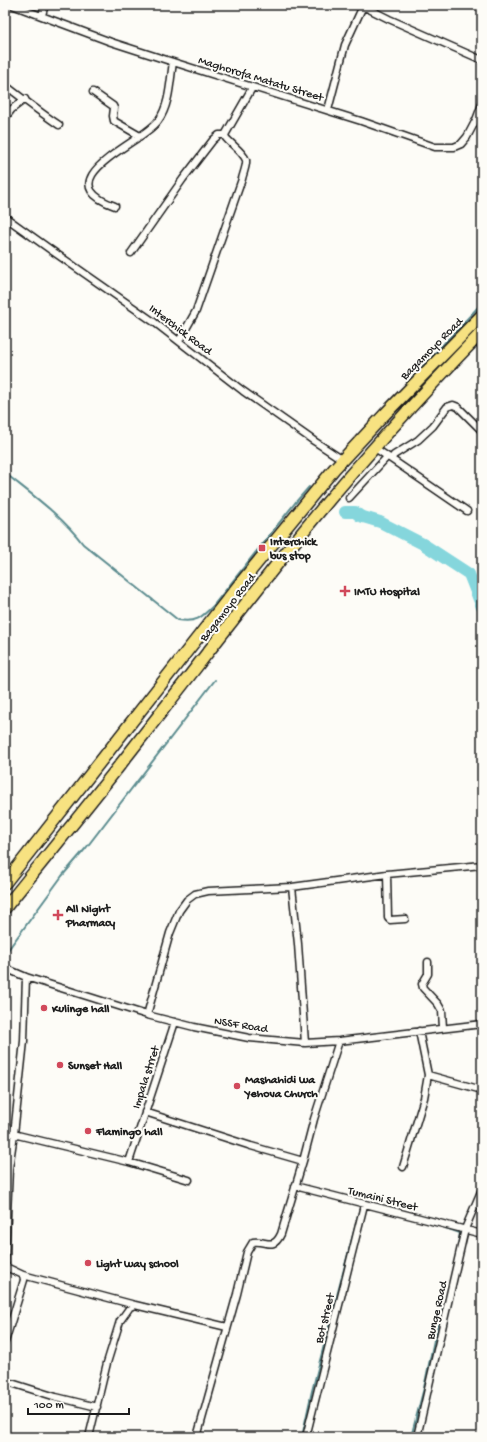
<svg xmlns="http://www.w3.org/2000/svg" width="487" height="1442" font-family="'Gochi Hand',sans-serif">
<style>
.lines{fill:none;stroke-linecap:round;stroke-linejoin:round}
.stream{stroke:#5b8c8f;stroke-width:2}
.river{stroke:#85d6dc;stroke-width:12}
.street-casing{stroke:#1c1c1c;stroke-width:9}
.highway-casing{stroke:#1c1c1c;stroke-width:14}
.street{stroke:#fdfcf7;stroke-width:6}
.highway{stroke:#f7e281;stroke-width:11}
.poi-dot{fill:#d1495b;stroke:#fdfcf7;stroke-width:1.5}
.labels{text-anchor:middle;stroke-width:4;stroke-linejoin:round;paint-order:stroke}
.street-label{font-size:12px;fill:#1c1c1c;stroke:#fdfcf7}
.poi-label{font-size:12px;font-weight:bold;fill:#1c1c1c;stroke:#fdfcf7;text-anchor:start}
</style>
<rect width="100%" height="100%" fill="#fdfcf7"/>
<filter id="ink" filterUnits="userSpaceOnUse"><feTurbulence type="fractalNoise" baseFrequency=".025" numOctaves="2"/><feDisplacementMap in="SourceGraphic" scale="8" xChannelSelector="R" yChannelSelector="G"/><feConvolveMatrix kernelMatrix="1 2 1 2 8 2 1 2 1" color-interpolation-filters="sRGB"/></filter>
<g filter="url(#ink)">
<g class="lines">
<path class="stream" d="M406,384L482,303
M5,473C32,495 61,515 83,544L178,620C196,623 201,618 213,606L295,503L309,487
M5,954L62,876L86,848L215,680
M446,1228L460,1233L458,1246
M302,1437L312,1391L359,1212
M411,1437L424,1388L438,1321L445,1303"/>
<path class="river" d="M345,512H355L360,516L380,522L423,544L469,574L482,607"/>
<defs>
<path id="street" d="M12,5L111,42L173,62L361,121L435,147H454L461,144L467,137L476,120L482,104
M361,5L389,19L482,60
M42,15L45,5
M5,85C23,99 41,113 59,125
M93,92L113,106L114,108L113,116L114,121L140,136
M328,110L345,45L363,6
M5,118L12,109L25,99
M115,206C43,180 144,142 158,121C170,105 170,81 173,62
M5,217L51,250L154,322L243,391L314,441L343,460
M131,253L183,179L213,140L219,135H225
M179,341L196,311L242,179C243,174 247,165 246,160C243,152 231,144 226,138L225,135L252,88
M375,448L467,511
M391,459L394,455L418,440L433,426L447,407L453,405L458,407L482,431
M349,498L387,457
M387,874L388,918L390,920L405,919
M292,887L298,944L305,1043
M428,962V974L422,984L423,988L438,1004L442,1011L443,1028
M5,968L26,977L147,1015L194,1027L249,1038L305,1043L339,1041L482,1024
M147,1015L170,933L179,911L187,900L195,894L208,891L292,887L387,874L482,865
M428,1075L482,1090
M145,1112L251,1146L303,1161
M5,1132L129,1162L189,1180
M129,1162L175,1022
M403,1167L424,1098L428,1075L419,1031
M295,1186L482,1234
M23,1275L135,1305
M5,1342L24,1280L23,1275L6,1267L5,1262L9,1168L14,1134L24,1041L26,977
M5,1381L56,1397L97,1407
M89,1437L107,1363L120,1321L130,1307L135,1305L227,1327
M197,1437L237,1294L247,1252L253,1242C266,1240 273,1251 281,1234L303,1161L314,1119L339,1041
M306,1437L364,1205
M417,1437L465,1229L482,1189"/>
<path id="highway" d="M5,883L239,585L334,469L385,414L482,315
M5,908C50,852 97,795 141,738C196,668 250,597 306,528C361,460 421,395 482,332"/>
</defs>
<use href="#street" class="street-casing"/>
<use href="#highway" class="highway-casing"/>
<use href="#street" class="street"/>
<use href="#highway" class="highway"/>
</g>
</g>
<g class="poi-dot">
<rect x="258" y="544" width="8" height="8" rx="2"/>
<path d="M343 585h4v4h4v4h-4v4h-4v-4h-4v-4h4z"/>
<path d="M56 909h4v4h4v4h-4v4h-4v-4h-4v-4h4z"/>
<circle cx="44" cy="1008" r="4"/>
<circle cx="60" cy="1065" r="4"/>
<circle cx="237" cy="1086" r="4"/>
<circle cx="88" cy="1131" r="4"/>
<circle cx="88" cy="1263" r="4"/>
</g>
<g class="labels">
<g class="street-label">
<text transform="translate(261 78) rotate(17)" y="4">Maghorofa Matatu Street</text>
<text transform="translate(181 329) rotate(37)" y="4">Interchick Road</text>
<text transform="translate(431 348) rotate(-45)" y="4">Bagamoyo Road</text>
<text transform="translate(227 607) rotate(-52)" y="4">Bagamoyo Road</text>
<text transform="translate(241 1024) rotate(9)" y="4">NSSF Road</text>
<text transform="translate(145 1077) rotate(-72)" y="4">Impala strret</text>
<text transform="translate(383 1198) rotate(14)" y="4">Tumaini Street</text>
<text transform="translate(436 1310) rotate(-77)" y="4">Bunge Road</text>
<text transform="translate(324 1318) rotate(-76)" y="4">Bot street</text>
</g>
<g class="poi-label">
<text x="270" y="545">Interchick<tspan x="270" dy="14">bus stop</tspan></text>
<text x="354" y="595">IMTU Hospital</text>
<text x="66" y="912">All Night<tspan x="66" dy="14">Pharmacy</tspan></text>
<text x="52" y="1012">Kulinge hall</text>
<text x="68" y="1069">Sunset Hall</text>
<text x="245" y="1083">Mashahidi wa<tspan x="245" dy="14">Yehova Church</tspan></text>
<text x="96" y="1135">Flamingo hall</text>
<text x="96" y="1267">Light way school</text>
</g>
</g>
<rect width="487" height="1442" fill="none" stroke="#fdfcf7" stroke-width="20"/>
<rect x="10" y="10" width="467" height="1422" fill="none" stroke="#1c1c1c" stroke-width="1.5" filter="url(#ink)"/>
<path d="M28 1408v6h101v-6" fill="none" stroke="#1c1c1c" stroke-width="2"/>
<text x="34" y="1408" font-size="12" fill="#1c1c1c" stroke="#fdfcf7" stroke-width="3" paint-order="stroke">100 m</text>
</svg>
